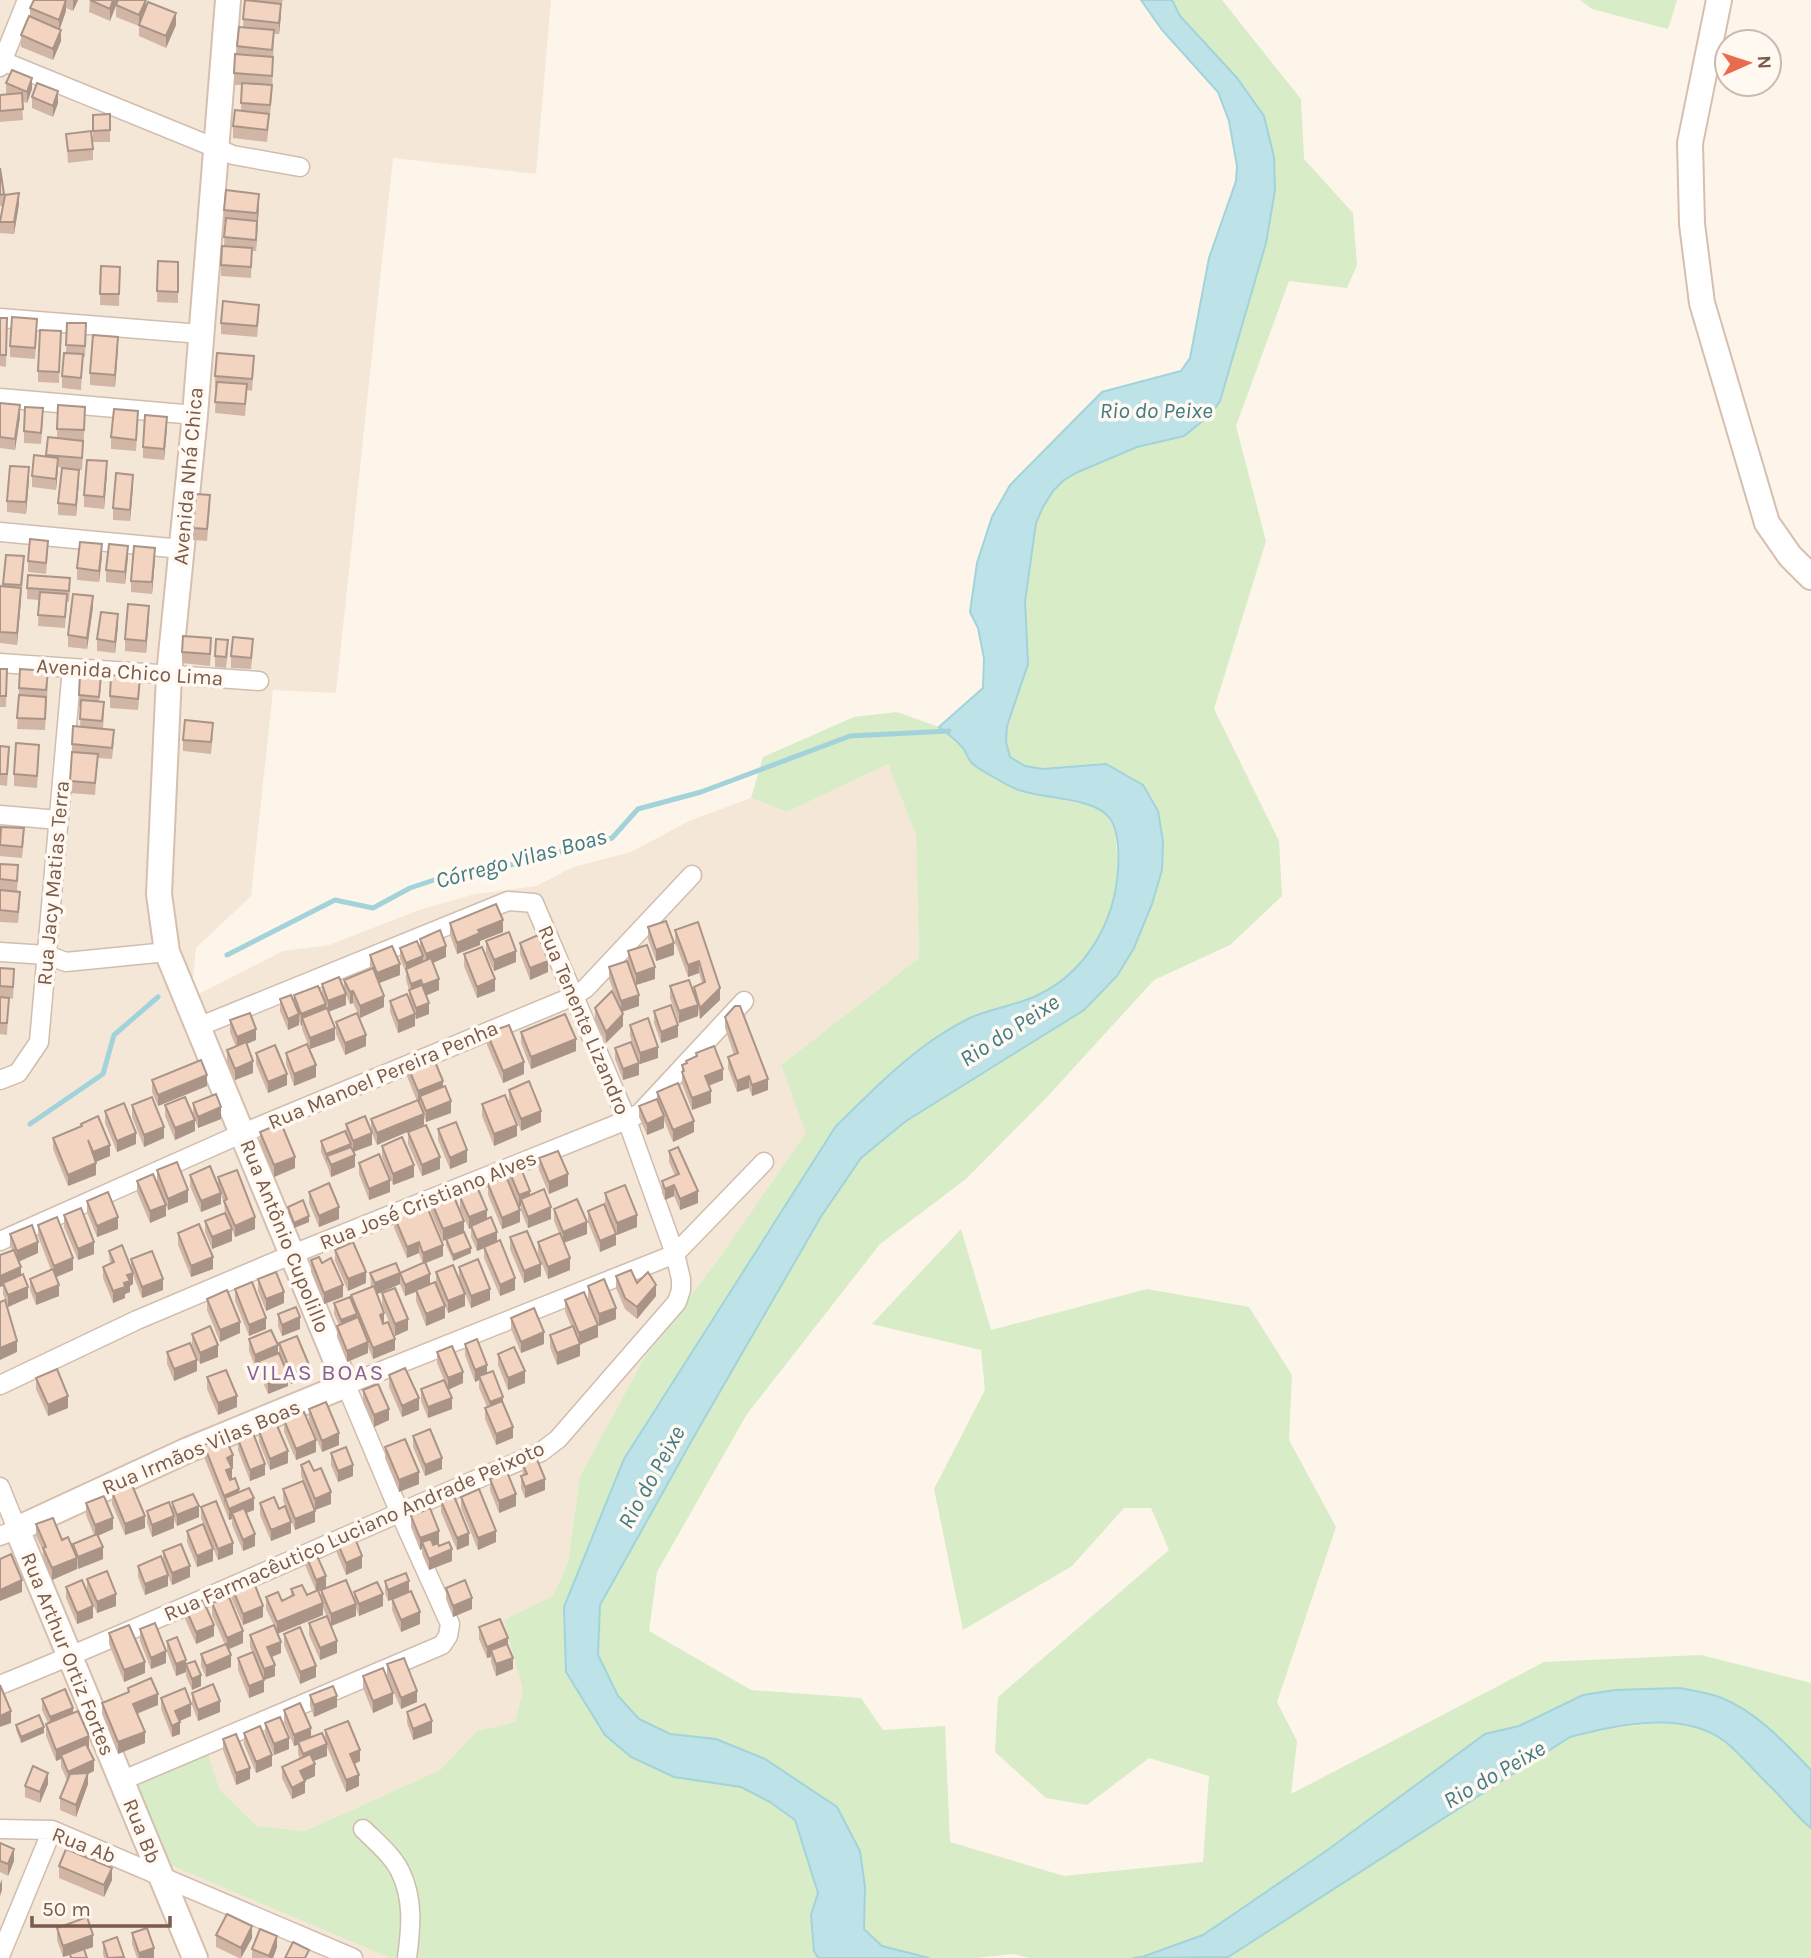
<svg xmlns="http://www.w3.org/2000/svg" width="1811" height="1958" font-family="Karla,sans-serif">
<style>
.residential{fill:#f5e7d8}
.green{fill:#d7ecc7}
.water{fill:#bde3e8;stroke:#a3d3da;stroke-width:2}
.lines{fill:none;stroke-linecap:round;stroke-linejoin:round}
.stream{stroke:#a3d3da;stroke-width:5}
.street-casing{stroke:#d1bdae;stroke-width:21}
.secondary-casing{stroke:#d6bfae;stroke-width:28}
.street{stroke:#fff;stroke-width:18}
.secondary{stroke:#fff;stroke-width:24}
.wall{fill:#d1b6a6}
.shaded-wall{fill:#aa9487}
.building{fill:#f3d4c1;stroke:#aa9487;stroke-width:2}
.labels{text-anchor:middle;stroke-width:7;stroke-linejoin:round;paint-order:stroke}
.street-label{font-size:21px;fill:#7a5b4c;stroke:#fff9f1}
.water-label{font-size:23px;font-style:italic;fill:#417c86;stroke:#fff9f1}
.neighbourhood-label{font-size:23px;letter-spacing:2px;fill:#836495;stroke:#fff9f1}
</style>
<rect width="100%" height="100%" fill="#fdf5ea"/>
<path class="residential" d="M0,0H551L536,174L393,158L336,693L273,690L251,896L196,948L191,998L283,951L329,945L419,910L475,894L536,886L573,867L631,852L689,821L751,798L787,812L888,764L916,835L919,958L781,1065L807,1133L722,1254L643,1360L580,1476L568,1562L553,1596L505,1620L523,1690L515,1722L477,1731L440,1770L305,1831L257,1826L219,1789L169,1864L390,1958H0Z"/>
<path class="green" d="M1172,0H1222L1301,99L1304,159L1353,213L1357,265L1347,288L1289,281L1236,426L1266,541L1214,709L1279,841L1282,896L1230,945L1154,980L1047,1097L966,1179L880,1244L747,1414L657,1572L649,1631L751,1690L861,1698L883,1730L945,1726L950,1842L1064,1876L1203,1862L1209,1776L1149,1758L1087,1805L1046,1798L995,1752L998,1697L1169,1550L1151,1508H1124L1072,1566L963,1630L934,1489L985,1390L981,1350L872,1324L961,1229L991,1330L1147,1289L1249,1307L1292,1375L1289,1440L1336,1527L1277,1702L1297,1741L1291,1794L1544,1662L1701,1655L1811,1683V1770L1780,1738L1680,1688L1583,1695L1519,1726L1485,1734L1329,1849L1203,1935L1142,1957L1133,1958H1029L1014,1954L976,1958H929L882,1946L864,1929L865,1887L716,1739L670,1734L639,1719L628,1709L618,1696L598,1655L600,1605L696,1433L822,1215L861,1158L906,1121L1134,948L1106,764L1043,769L1025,766L1009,757L1006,742L1007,726L1028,664L1025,601L1036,523L1043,507L1053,492L1064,480L1078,472L1137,447L1184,436L1211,414L1220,401L1266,243L1275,190L1274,157L1264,116L1237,78L1180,16Z
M1580,0H1677L1668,29L1592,9Z
M897,712L939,727L964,749L971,763L1017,790L1096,807L1109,817L1115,833L1118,867L1117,883L1110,911L1105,925L1090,953L1078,966L1052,987L1037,995L971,1018L931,1041L881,1083L835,1126L565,1607L631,1757L674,1777L741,1787L770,1802L795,1820L818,1893L811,1915L814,1951L818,1958H390L168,1864L135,1780L206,1748L219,1789L257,1826L305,1831L440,1770L477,1731L515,1722L523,1690L504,1620L553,1596L568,1562L580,1476L643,1360L722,1254L806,1133L781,1065L919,958L916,835L888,764L787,812L751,798L763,757L854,717Z
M1664,1723L1699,1727L1726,1742L1811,1828V1958H1224L1570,1737C1601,1729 1631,1725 1664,1723Z"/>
<path class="water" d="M1141,0H1172L1180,16L1237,78L1264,116L1274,157L1275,190L1266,243L1220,401L1211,414L1184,436L1137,447L1078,472L1064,480L1053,491L1043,507L1036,523L1025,601L1028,664L1007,726L1006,742L1010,757L1025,766L1043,769L1106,764L1143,785L1158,811L1163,841L1162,870L1152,904L1134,948L1117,976L1084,1010L906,1121L861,1158L822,1215L696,1433L600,1605L598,1655L618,1696L639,1719L670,1734L716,1739L765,1759L837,1807L860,1851L865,1887L864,1929L882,1946L929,1958H818L814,1951L811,1915L818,1893L795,1820L770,1802L741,1787L674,1777L631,1757L605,1735L566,1672L564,1607L624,1459L836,1126C865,1098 898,1064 931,1041C943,1033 959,1023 972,1017C994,1008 1017,1005 1038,995C1086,972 1114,923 1118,871C1119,855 1119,827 1107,815C1089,797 1041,799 1016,789C1007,785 976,768 971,762C967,757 966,752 963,748C956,740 947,733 939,727L983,688L984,658L978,628L970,612L977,563L992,517L1010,485L1102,392L1181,371L1190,358L1209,258L1236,181L1237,166L1229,121L1218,92L1162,30Z
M1680,1688C1694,1691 1710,1693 1722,1698C1758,1713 1785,1743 1811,1770V1828C1797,1817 1786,1802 1773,1789C1757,1774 1743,1757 1727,1743C1684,1709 1618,1725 1570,1737L1228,1957L1133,1958L1142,1957L1203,1935L1329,1849L1485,1734L1519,1726L1583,1695L1615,1690Z"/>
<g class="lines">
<path class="stream" d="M227,955L335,900L373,908L410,888L455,873L484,872L612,838L638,809L701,792L850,736L949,731
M30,1124L103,1074L114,1035L158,997"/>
<defs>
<path id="street" d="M0,60L233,155L300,167
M0,67L27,0
M0,318L201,334
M0,398L195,415
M0,532L182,549
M0,663L259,681
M0,815L59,820
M0,952L47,955L66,962L167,952
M0,1080L18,1073L39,1042L72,668
M0,1241L243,1133L574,996L586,988L692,875
M0,1385L137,1320L293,1254L627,1120L640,1113L744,1001
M0,1487L17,1529L0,1536
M0,1685C182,1611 360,1528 541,1452L558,1439L677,1302L681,1290V1279L675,1254L627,1120L534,903L508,901L198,1027
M121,1781L442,1645L448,1636L450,1624L399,1511L346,1385L675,1254L764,1162
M0,1829L52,1830L353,1958
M363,1829C376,1842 392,1855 400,1871C414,1899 411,1928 407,1958
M0,1956L52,1830"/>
<path id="secondary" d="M1719,0L1690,143L1692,224L1702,303L1767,523L1790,556L1811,577
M195,1958L17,1529L188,1450L346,1385L167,952L159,894L169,675L195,415L228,0"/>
</defs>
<use href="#street" class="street-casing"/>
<use href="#secondary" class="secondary-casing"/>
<use href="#street" class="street"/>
<use href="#secondary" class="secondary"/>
</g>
<path class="wall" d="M34,0H78L73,11L66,8V11L60,29L61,41L53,60L21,47V35L30,17V8Z
M90,0L146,8L176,25L166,48L139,36V26L116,17V6L110,21L89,12Z
M244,0H283L281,6L279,34H274L272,97L267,142L233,138V126L241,111L242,85H234V73L237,54V46L243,27Z
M6,83L32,89L27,103L22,101L23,120L0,122V95L6,94Z
M32,97L58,103L53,117L32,108Z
M110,114V142H93V115Z
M66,134L93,149V160L68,163Z
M0,168L4,194V203L19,204L14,234L0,233V222L3,206H0Z
M259,205L256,251H252L251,278L221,276V265L224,246L225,222H224V210Z
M158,261L178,262V303L157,302Z
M101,266L120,267L119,306L100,305Z
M259,316L257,337L221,334V323Z
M0,318H7L6,367L0,366Z
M67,323L86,335L85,357H83L81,390L62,388V376L66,353Z
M37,331L35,359L10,357V346Z
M61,331L59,383L38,382V371Z
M118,348L115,387L90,385V373Z
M254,367L252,391L247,390L245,416L215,413L216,388H215V376Z
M0,403L20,417L15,450L0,448Z
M58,405L85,418L82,470L64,468L79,481L76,516L58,515V503L62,468L58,467L56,490L32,487V476L46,457L48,437L57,438Z
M43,420L41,444L24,443V431Z
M138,422L136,451L111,449V437Z
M167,428L164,460L143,458V447Z
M107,473L104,509L84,507V495Z
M29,479L26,514L7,512V501Z
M133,486L130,521L113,520V508Z
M210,507L207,541L193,540V528Z
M48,552L46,574L28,572V561Z
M6,555L24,568L17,645L0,643V586L3,587Z
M102,556L99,582L77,580V568Z
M128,557L125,584L106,582V570Z
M155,559L152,594L131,592V581Z
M27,588L70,590L69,602H67L65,628L38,626L39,600L27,599Z
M93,607L87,649L68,647V635Z
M149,617L146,653L125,651V639Z
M118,626L115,653L97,651V639Z
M211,650L210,666L182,663V652Z
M253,650L251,669L231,668V656Z
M228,652L226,668L215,667V656Z
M0,669H7L6,707H0Z
M48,683L45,730L17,729L19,688Z
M101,687L99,702L104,714L103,729L114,741L112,759L98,758L95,795L70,793L72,744L80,727L81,707H79V695Z
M140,689L138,710L110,708V696Z
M213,734L211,754L183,751V740Z
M0,746L9,759L7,786L0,785Z
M39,756L37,788L14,786V774Z
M0,840H24L22,858L0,856Z
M0,864L18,877L17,891L20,903L18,923L0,922Z
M698,922L720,1000L700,1019L698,1011V1016L679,1023L670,998V986L694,994V987L702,983L699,973L688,977L675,942V930Z
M450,923L503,932L480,941V945L457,954L450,935Z
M648,927L674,955L656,961L648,939Z
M420,939L446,957L433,963L439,990L426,995L429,1014L416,1019L415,1018V1026L398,1033L390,1012V1001L409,998V990L406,980V972L400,959V948L420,946Z
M486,941L516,962L494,971L486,953Z
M520,943L548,972L530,980L520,954Z
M628,951L655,979L636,985L628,963Z
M464,954L495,991L477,998L464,966Z
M370,955L400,975L379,983L384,1007L360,1018L353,1003L350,1004L346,995V1005L328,1012L335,1040L310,1049L302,1029V1025L301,1026L299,1021V1025L288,1030L280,1011V999L294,1000V995H322V984L344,991V980L371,969L370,966Z
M609,967L639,1006L622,1012L623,1026L606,1043L595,1020V1008L618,1003L609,979Z
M0,968L14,980L13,999L9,998L7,1035L0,1034Z
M654,1011L678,1037L661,1043L654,1023Z
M725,1017L768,1090L752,1096L749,1088L737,1092L728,1068V1057L734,1055L725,1028Z
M230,1020L256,1040L246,1044L253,1073L235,1080L227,1062V1050L236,1047L230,1032Z
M336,1022L366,1046L345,1055L336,1034Z
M630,1025L658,1058L640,1064L630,1036Z
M521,1032L576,1051L531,1069L521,1043Z
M487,1033L524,1074L503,1083L487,1045Z
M615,1048L639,1075L623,1080L615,1059Z
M256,1053L287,1085L268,1093L256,1064Z
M286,1053L316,1077L294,1086L286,1064Z
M696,1053L723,1080L709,1086L711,1103L692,1110L682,1084V1065L686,1064V1061L696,1057Z
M406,1062L443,1087L451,1113L426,1122L424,1117L377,1145L371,1131V1119L417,1101L406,1074Z
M152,1080L207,1086L158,1106L152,1092Z
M509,1090L541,1122L521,1131L509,1101Z
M657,1092L694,1132L673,1142L664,1120V1128L647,1135L639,1117V1106L657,1099Z
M193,1103L221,1119L198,1128L195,1120V1131L175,1140L165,1116V1105L193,1115Z
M482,1104L517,1136L494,1146L482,1116Z
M132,1105L164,1138L144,1147L132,1117Z
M105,1111L136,1144L117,1152L105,1123Z
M81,1124L110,1156L96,1162V1175L68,1186L53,1149V1138L81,1126Z
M346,1124L372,1145L353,1152L355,1167L331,1177L327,1165L321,1152V1141L346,1133Z
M438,1129L467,1162L450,1169L438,1140Z
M260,1132L295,1168L274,1177L260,1143Z
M408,1132L440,1169L422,1176L408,1144Z
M382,1146L414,1177L393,1185L382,1157Z
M669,1151L698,1203L680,1210L674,1196L665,1200L662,1193V1181L675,1176L669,1162Z
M539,1158L568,1186L549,1194L539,1170Z
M359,1163L390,1192L369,1200L359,1174Z
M507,1166L530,1195L551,1219L528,1228L521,1211V1206L519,1207L507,1177Z
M157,1170L188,1202L168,1210L157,1182Z
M190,1175L218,1187V1177L255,1229L235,1237L232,1230V1241L212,1249L205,1232V1221L225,1213L224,1203L221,1195V1204L201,1212L190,1186Z
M137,1181L166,1216L150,1223L137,1192Z
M488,1184L520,1222L502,1229L488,1195Z
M309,1192L339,1219L319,1227L309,1203Z
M605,1193L637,1227L617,1235L605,1205Z
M460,1197L487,1219L497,1241L515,1290L500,1296L484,1258V1248L477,1251L471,1237V1228L469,1229L460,1208Z
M87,1201L118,1229L97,1237L87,1212Z
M431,1201L464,1232L471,1253L453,1261L446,1245V1239L443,1241L431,1212Z
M288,1207L309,1222L294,1228L288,1212Z
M554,1209L587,1234L564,1243L570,1270L548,1279L538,1253V1242L559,1233L554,1221Z
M588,1211L616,1245L600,1252L588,1222Z
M64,1215L94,1254L78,1260L64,1227Z
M394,1216L408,1217L443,1256L426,1263L430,1284L445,1318L426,1326L416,1301V1292L405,1296L400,1284L377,1294L384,1323L395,1350L373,1359L368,1347V1353L347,1362L337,1337V1326L339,1325L334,1314V1303L351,1300V1295L371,1287L370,1273H400L423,1264L419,1253L407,1258L394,1228Z
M38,1225L73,1270L56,1277L59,1296L36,1305L30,1290V1279L51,1270L38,1236Z
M178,1233L213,1269L191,1277L178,1245Z
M10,1234L38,1253L19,1262L21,1275L28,1298L8,1307L3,1294V1286L0,1287V1255L12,1250L10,1246Z
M510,1237L541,1276L524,1283L510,1249Z
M335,1250L366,1283L348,1291L335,1261Z
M109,1251L131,1268V1259L163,1290L142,1298L133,1275V1284L130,1286V1292L125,1294V1298L113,1303L103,1278V1267L110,1264Z
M311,1260L322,1263L343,1297L324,1304L311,1272Z
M459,1267L490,1300L471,1308L459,1278Z
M436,1272L465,1306L448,1313L436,1284Z
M616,1276L637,1283L656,1296L637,1319L625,1309L616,1288Z
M258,1279L284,1303L266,1311L258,1291Z
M588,1286L616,1319L599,1326L588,1298Z
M235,1289L266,1329L249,1336L235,1301Z
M382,1293L408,1330L395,1336L382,1305Z
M207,1299L240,1333L220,1342L207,1310Z
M565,1300L598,1337L580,1344V1356L557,1365L550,1347V1335L571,1326L565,1311Z
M278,1314L300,1329L282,1336L278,1326Z
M511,1318L544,1344L521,1353L511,1329Z
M192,1334L218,1357L200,1364L192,1345Z
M249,1339L278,1353H279V1343L309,1376L291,1384L288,1377V1386L268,1394L259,1373V1365L255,1366L249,1351Z
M465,1344L487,1373L503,1403L513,1438L496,1445L485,1419V1408L487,1407L479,1388V1380L475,1382L465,1355Z
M167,1352L197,1371L174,1381L167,1364Z
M437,1352L463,1383L448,1389L452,1409L428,1418L421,1401V1389L444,1380L437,1363Z
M498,1354L525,1383L508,1390L498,1365Z
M389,1375L419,1410L402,1417L389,1387Z
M207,1377L237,1407L218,1415L207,1389Z
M36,1378L68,1408L48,1416L36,1389Z
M363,1390L389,1420L374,1427L363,1402Z
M309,1409L339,1445L322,1452L309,1420Z
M284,1420L316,1452L296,1460L284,1432Z
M259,1431L288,1463L270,1470L259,1442Z
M413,1436L442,1469L425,1476L413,1447Z
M238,1439L265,1475L250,1481L238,1450Z
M204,1445L233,1467H231L232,1479L239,1492L254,1510L246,1513L255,1546L243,1551L232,1525V1519L229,1520L204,1457Z
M385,1447L419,1484L399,1492L385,1458Z
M331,1453L353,1476L338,1482L331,1465Z
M522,1462L545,1490L525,1498L521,1488V1476L523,1475Z
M301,1465L314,1471L331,1504L315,1510L301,1476Z
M490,1479L516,1506L499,1513L490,1490Z
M283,1489L315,1522L295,1530L283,1500Z
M112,1492L145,1528L125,1535L112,1504Z
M461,1497L496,1542L478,1550L461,1508Z
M441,1501L469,1545L457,1550L441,1512Z
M172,1502L199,1517L177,1526L174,1520V1528L152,1537L147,1523V1511L172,1510Z
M86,1503L113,1529L98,1536L103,1559L78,1569L77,1565V1569L52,1580L43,1559V1551L36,1536V1524L62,1540L73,1548V1544L94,1535L86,1515Z
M260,1503L279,1509L291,1533L271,1541L260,1515Z
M201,1507L233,1554L218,1560L201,1518Z
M411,1516L439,1542L433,1545L439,1546L452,1561L429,1570L422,1554V1549L420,1550L411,1527Z
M187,1531L213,1561L197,1567L187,1542Z
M336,1539L362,1568L346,1575L336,1551Z
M163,1551L190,1577L172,1585L168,1576V1586L145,1595L138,1577V1566L163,1561Z
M305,1553L326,1588L318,1591L321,1597V1590L354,1599V1592L383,1606L359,1616L356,1608V1616L331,1626L323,1608V1615L277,1634L281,1653L271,1657L275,1676L264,1680L250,1647V1635L274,1625L266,1609V1597L282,1601L291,1597V1589L307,1595L316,1591L305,1565Z
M87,1579L116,1606L97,1613L87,1590Z
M385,1581L409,1592L420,1624L401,1632L392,1610V1599L388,1601L385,1593Z
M230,1583L263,1617L243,1625L230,1595Z
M66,1587L93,1618L77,1624L66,1598Z
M446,1588L472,1609L453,1617L446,1599Z
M212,1603L243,1643L228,1649L231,1667L206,1677L201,1666V1654L225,1645L212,1615Z
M185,1607L214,1636L196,1644L185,1619Z
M309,1623L337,1653L320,1660L309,1635Z
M479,1627L508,1645L513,1669L496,1676L491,1662V1657L487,1658L479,1639Z
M140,1629L166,1663L151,1669L140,1641Z
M109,1633L145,1673L124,1682L109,1644Z
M284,1634L316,1677L300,1684L284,1645Z
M167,1641L186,1664L201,1686L192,1690L186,1676V1672L176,1676L167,1652Z
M238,1658L264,1692L249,1698L238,1670Z
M387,1664L417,1702L401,1709L387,1676Z
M363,1676L393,1704L373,1713L363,1688Z
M128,1688L158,1705L137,1714L145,1743L118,1754L102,1714V1703L128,1693Z
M192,1693L220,1712L198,1721L192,1705Z
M310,1695L337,1707L314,1717L310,1706Z
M161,1698L191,1716L179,1721L180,1734L172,1737L161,1709Z
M42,1699L73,1713L89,1748L94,1771L88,1774V1784L76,1817L60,1810V1798L67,1780L61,1767V1759L56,1761L46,1736V1724L48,1723L42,1710Z
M284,1710L311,1737L325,1738V1730L360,1761L355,1764L359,1786L346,1792L327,1747V1756L313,1761L315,1776L304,1781L305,1793L292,1799L282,1778V1767L300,1759L298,1754V1745L294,1746L284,1722Z
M407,1712L432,1733L413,1740L407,1723Z
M265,1723L289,1749L274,1755L265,1734Z
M16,1725L44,1733L21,1743L16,1730Z
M244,1733L272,1766L256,1773L244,1744Z
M223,1739L250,1779L236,1785L223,1750Z
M48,1784L40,1803L25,1797V1786Z
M0,1843L14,1861L8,1876L0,1872Z
M59,1866L112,1880L104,1897L59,1878Z
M57,1928L93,1947L84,1950L87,1958H70V1955L63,1957L57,1940Z
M132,1933L154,1958H137L132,1944Z
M216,1935L252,1938L241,1958H239L216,1947Z
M103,1942L124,1958H104L103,1954Z
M277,1947L273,1958H252V1949Z"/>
<path class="shaded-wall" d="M66,0V11L59,31V20Z
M73,0H78L73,11Z
M113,0H118L110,21V9Z
M146,0V10L139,26V15Z
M281,4V16L279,34V23Z
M176,13V25L166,48V36Z
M61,30V41L53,60V49Z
M32,78V89L27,103V92Z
M58,91V103L53,117V106Z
M19,193V204L14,234V222Z
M259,194V205L256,251L257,213Z
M118,337V348L115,387V375Z
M20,405V417L15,450V439Z
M167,417V428L164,460V449Z
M58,458V469L56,490V479Z
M107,461V473L104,509V497Z
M29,467V479L26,514V502Z
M79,470V481L76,516V505Z
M133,475V486L130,521V510Z
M102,544V556L99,582V571Z
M128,546V557L125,584V572Z
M155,548V559L152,594V582Z
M21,588V600L17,645V633Z
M93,596V607L87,649V638Z
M149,606V617L146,653V641Z
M118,614V626L115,653V642Z
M503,920V932L480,941V945L457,954V943L478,930Z
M674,943V955L656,961V950Z
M446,946V957L426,966V954Z
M516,951V962L494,971V960Z
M423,956V968L406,971V963Z
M548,961V972L530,980V968Z
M699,961V973L688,977V965Z
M400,964V975L377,984V973Z
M655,967V979L636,985V974Z
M439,979V990L423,997V985Z
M495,979V991L477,998V987Z
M421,980V992L411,996V984Z
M720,988V1000L700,1019V1008Z
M353,991V1003L350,1004V992Z
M346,994V1005L328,1012V1001Z
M639,995V1006L621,1012V1001Z
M384,996V1007L360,1018V1006Z
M429,1003V1014L416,1019V1008Z
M326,1004V1016L302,1018V1025L301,1026V1014Z
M698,1005V1016L679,1023V1011Z
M299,1014V1025L288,1030V1019Z
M415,1014V1026L398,1033V1021Z
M623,1014V1026L606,1043V1032Z
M678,1025V1037L661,1043V1032Z
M335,1028V1040L310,1049V1038Z
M256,1029V1040L237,1048V1037Z
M366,1035V1046L345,1055V1043Z
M576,1039V1051L531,1069V1057Z
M658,1047V1058L640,1064V1053Z
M253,1061V1073L235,1080V1069Z
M524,1062V1074L503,1083V1071Z
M639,1063V1075L623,1080V1069Z
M316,1065V1077L294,1086V1074Z
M723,1069V1080L705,1087V1076Z
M287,1074V1085L268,1093V1082Z
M207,1075V1086L158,1106V1095Z
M749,1076V1088L737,1092V1081Z
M768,1079V1090L752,1096V1085Z
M443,1081V1092L420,1096V1102L418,1103V1091Z
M711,1091V1103L692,1110V1098Z
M451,1101V1113L426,1122V1111Z
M221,1107V1119L198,1128V1117Z
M541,1111V1122L521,1131V1119Z
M424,1114V1125L377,1145V1133Z
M664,1116V1128L647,1135V1124Z
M195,1120V1131L175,1140V1128Z
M694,1121V1132L673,1142V1130Z
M517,1125V1136L494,1146V1134Z
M164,1127V1138L144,1147V1135Z
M136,1133V1144L117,1152V1141Z
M372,1133V1145L353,1152V1141Z
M351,1144V1156H327L326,1166V1154Z
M110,1145V1156L93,1163V1152Z
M467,1150V1162L450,1169V1158Z
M355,1155V1167L331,1177V1165Z
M295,1157V1168L274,1177V1165Z
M440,1157V1169L422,1176V1165Z
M96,1163V1175L68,1186V1175Z
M414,1165V1177L393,1185V1174Z
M568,1174V1186L549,1194V1182Z
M390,1180V1192L369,1200V1189Z
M674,1185V1196L665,1200V1189Z
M188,1190V1202L168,1210V1199Z
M530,1191V1202L521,1199V1206L519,1207V1195Z
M698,1191V1203L680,1210V1199Z
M221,1193V1204L201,1212V1201Z
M166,1205V1216L150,1223V1211Z
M339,1207V1219L319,1227V1216Z
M551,1207V1219L528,1228V1217Z
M487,1210V1221L469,1229V1217Z
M520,1210V1222L502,1229V1218Z
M637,1215V1227L617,1235V1223Z
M309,1216V1222L294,1228V1223Z
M118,1217V1229L97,1237V1226Z
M255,1217V1229L235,1237V1226Z
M464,1221V1232L443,1241V1229Z
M587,1222V1234L563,1243V1232Z
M232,1229V1241L212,1249V1237Z
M497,1232V1243L477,1251V1240Z
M616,1234V1245L600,1252V1241Z
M38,1242V1253L17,1262V1251Z
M94,1242V1254L78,1260V1249Z
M419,1242V1253L407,1258V1247Z
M443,1245V1256L423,1264V1253Z
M471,1248V1253L453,1261V1255Z
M213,1257V1269L191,1277V1266Z
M73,1258V1270L54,1278V1266Z
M570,1258V1270L548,1279V1267Z
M541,1264V1276L524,1283V1271Z
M21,1267V1278L3,1283V1286L0,1287V1276Z
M366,1272V1283L348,1291V1279Z
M133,1273V1284L130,1286V1292L125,1294V1298L113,1303V1291L124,1283L127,1275Z
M400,1273V1284L375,1295V1283Z
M430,1274V1286L405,1296V1285Z
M515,1278V1290L500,1296V1285Z
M163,1279V1290L142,1298V1287Z
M59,1285V1296L36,1305V1294Z
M343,1285V1297L324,1304V1293Z
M656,1285V1296L637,1319V1307Z
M28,1287V1298L8,1307V1295Z
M490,1289V1300L471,1308V1296Z
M284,1292V1303L266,1311V1299Z
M465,1294V1306L448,1313V1301Z
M445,1306V1318L426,1326V1314Z
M616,1308V1319L599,1326V1314Z
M384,1313V1325L380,1327V1315Z
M357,1314V1325L341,1332V1320Z
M300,1317V1329L282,1336V1325Z
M266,1318V1329L249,1336V1325Z
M408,1319V1330L395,1336V1324Z
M240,1322V1333L220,1342V1330Z
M598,1325V1337L579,1345V1333Z
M544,1332V1344L521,1353V1342Z
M395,1339V1350L373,1359V1348Z
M17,1341V1352L0,1360V1348Z
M368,1342V1353L347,1362V1351Z
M580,1344V1356L557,1365V1353Z
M218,1345V1357L200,1364V1353Z
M278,1345V1357L259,1361V1365L255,1366V1355Z
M197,1360V1371L174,1381V1369Z
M309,1365V1376L291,1384V1372Z
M487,1365V1377L479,1376V1380L475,1382V1370Z
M525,1371V1383L508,1390V1378Z
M463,1372V1383L448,1390V1378Z
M288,1375V1386L268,1394V1383Z
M68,1396V1408L48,1416V1405Z
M237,1396V1407L218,1415V1403Z
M503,1397V1408L490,1414V1402Z
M419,1398V1410L402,1417V1406Z
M452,1398V1409L428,1418V1407Z
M389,1409V1420L374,1427V1415Z
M513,1427V1438L496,1445V1434Z
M339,1433V1445L322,1452V1441Z
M316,1440V1452L296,1460V1449Z
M288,1451V1463L270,1470V1459Z
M233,1455V1467L227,1469V1458Z
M442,1458V1469L425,1476V1465Z
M265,1464V1475L250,1481V1470Z
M353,1465V1476L338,1482V1471Z
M232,1468V1479L226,1482V1470Z
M419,1472V1484L399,1492V1480Z
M545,1479V1490L525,1498V1487Z
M239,1489V1501L225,1498L224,1507V1496Z
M331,1492V1504L315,1510V1499Z
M516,1494V1506L499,1513V1501Z
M254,1498V1510L234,1518L232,1513V1519L229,1520V1509Z
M199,1506V1517L177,1526V1515Z
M315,1511V1522L295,1530V1519Z
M145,1516V1528L125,1535V1524Z
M174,1516V1528L152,1537V1525Z
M113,1518V1529L95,1537V1525Z
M291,1522V1533L271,1541V1530Z
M439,1531V1542L425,1548L422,1542V1549L420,1550V1538Z
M496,1531V1542L478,1550V1538Z
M469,1533V1545L457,1550V1538Z
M255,1534V1546L243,1551V1540Z
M233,1543V1554L218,1560V1549Z
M103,1547V1559L78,1569V1557Z
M213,1549V1561L197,1567V1556Z
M452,1549V1561L429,1570V1559Z
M362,1556V1568L346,1575V1563Z
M77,1558V1569L52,1580V1568Z
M190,1566V1577L172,1585V1573Z
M168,1575V1586L145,1595V1584Z
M326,1576V1588L316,1592V1580Z
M22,1580V1592L0,1601V1590Z
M409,1581V1593L388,1601V1590Z
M116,1594V1606L97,1613V1602Z
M383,1594V1606L359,1616V1604Z
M472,1598V1609L453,1617V1606Z
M323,1603V1615L277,1634V1622Z
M356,1604V1616L331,1626V1614Z
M93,1606V1618L77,1624V1613Z
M263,1606V1617L243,1625V1614Z
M420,1612V1624L401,1632V1620Z
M214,1625V1636L196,1644V1632Z
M243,1631V1643L227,1650V1638Z
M508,1638V1650H491V1657L487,1658V1647Z
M337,1641V1653L320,1660V1648Z
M281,1642V1653L267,1659V1647Z
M166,1651V1663L151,1669V1658Z
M231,1655V1667L206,1677V1666Z
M513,1658V1669L496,1676V1664Z
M186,1660V1672L176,1676V1664Z
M145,1662V1673L124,1682V1670Z
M275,1665V1676L264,1680V1669Z
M316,1666V1677L300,1684V1672Z
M201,1675V1686L192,1690V1679Z
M264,1680V1692L249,1698V1686Z
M417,1691V1702L401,1709V1698Z
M393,1693V1704L373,1713V1701Z
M158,1694V1705L133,1715V1704Z
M337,1696V1707L314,1717V1705Z
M220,1701V1712L198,1721V1710Z
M191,1704V1716L175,1723V1711Z
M73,1708V1719L50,1729V1717Z
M11,1711V1723L0,1727V1716Z
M432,1721V1733L413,1740V1729Z
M180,1722V1734L172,1737V1726Z
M44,1727V1733L21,1743V1737Z
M311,1728V1740L294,1746V1735Z
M145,1732V1743L118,1754V1742Z
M89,1736V1748L61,1755V1759L56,1761V1750Z
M289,1738V1749L274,1755V1744Z
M327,1744V1756L303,1765V1754Z
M360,1750V1761L350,1766V1754Z
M272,1755V1766L256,1773V1762Z
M94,1760V1771L88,1774V1784L76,1817V1805L68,1783V1772Z
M315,1764V1776L300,1783V1771Z
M250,1768V1779L236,1785V1773Z
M48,1773V1784L40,1803V1792Z
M359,1775V1786L346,1792V1780Z
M305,1781V1793L292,1799V1788Z
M14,1849V1861L8,1876V1864Z
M112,1868V1880L104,1897V1885Z
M2,1879V1890L0,1896V1884Z
M252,1926V1938L241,1958V1948Z
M93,1935V1947L63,1957V1946Z
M277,1936V1947L273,1958H269Z
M154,1948V1958H139V1953Z"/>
<path class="building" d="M34,0H66L59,20L30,8Z
M90,0H113L110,9Z
M118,0H146L139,15L116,5Z
M245,0L281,4L279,23L243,19Z
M148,2L176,13L166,36L139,25Z
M29,16L61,30L53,49L21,35Z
M239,27L274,30L272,50L237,46Z
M235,54L273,57L272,76L234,73Z
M12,70L32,78L27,92L6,83Z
M37,83L58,91L53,106L32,97Z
M242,83L272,85L270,105L241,103Z
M22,93L23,109L0,111V95Z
M235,110L269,114L267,130L233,126Z
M110,114V130L93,131V115Z
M91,131L93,149L68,151L66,134Z
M0,168L4,194L0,195Z
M226,190L259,194L257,213L224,210Z
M19,193L14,222H0L5,195Z
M226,218L257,221L256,240L224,237Z
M222,246L252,248L251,267L221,265Z
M158,261L178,262V292L157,291Z
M101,266L120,267L119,294H100Z
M223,301L259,305L257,326L221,323Z
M12,317L37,319L35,348L10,346Z
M0,318H7L6,355H0Z
M67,323H86L85,346L66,345Z
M40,330L61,331L59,372L38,371Z
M93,335L118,337L115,375L90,373Z
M64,353L83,354L81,378L62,376Z
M217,353L254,356L252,379L215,376Z
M217,382L247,384L245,404L215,402Z
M0,403L20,405L15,439L0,437Z
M58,405L85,407L84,430L57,429Z
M25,407L43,408L41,433L24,431Z
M114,409L138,411L136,440L111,437Z
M145,415L167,417L164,449L143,447Z
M48,437L83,441L82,458L46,455Z
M34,455L58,458L56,479L32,476Z
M87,460L107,461L104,497L84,495Z
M10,466L29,467L26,502L7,501Z
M62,468L79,470L76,505L58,503Z
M116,473L133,475L130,510L113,508Z
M196,494L210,495L207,529L193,528Z
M30,539L48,541L46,563L28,561Z
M80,542L102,544L99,571L77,568Z
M109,544L128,546L125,572L106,570Z
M134,546L155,548L152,582L131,581Z
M6,555L24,556L21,585L3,584Z
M28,575L70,578L69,591L27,588Z
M0,586L21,588L17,633L0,632Z
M40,592L67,594L65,617L38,615Z
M73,594L93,596L87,638L68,635Z
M128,604L149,606L146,641L125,639Z
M101,612L118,614L115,642L97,639Z
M183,636L211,638L210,654L182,652Z
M233,637L253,639L251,658L231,656Z
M216,639L228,640L226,657L215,656Z
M0,669H7L6,696H0Z
M20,669L48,671L46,690L19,688Z
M80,673L101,675L99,697L79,695Z
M111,675L140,678L138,699L110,696Z
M19,695L46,697L45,719L17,718Z
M81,700L104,702L102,721L80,719Z
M185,720L213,723L211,742L183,740Z
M73,726L114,730L112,748L72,744Z
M16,743L39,745L37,776L14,774Z
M0,746L9,747L7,774H0Z
M72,752L98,754L95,783L70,781Z
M1,827L24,828L22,847L0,845Z
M0,864L18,865L17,881L0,879Z
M0,890L20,892L18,912L0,910Z
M496,904L503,920L478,930L480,933L457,943L450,923Z
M666,921L674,943L656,950L648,927Z
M698,922L720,988L700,1008L694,987L705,982L699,961L688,965L675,930Z
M440,930L446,946L426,954L420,939Z
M509,932L516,951L494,960L486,941Z
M538,935L548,961L530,968L520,943Z
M417,941L423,956L406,963L400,948Z
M647,945L655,967L636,974L628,951Z
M392,946L400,964L377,973L370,955Z
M482,947L495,979L477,987L464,954Z
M431,958L439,979L423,985L421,980L411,984L406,969Z
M627,961L639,995L621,1001L609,967Z
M0,968L14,969L13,987L0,986Z
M373,968L384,996L360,1006L353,991L350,992L344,980Z
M339,977L346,994L328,1001L322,984Z
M689,980L698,1005L679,1011L670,986Z
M422,985L429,1003L416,1008L409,990Z
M318,986L326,1004L301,1014L294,995Z
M612,991L623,1014L606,1032L595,1008Z
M407,994L415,1014L398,1021L390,1001Z
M291,995L299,1014L288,1019L280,999Z
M0,997L9,998L7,1023H0Z
M671,1005L678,1025L661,1032L654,1011Z
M735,1006H740L768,1079L752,1085L749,1076L737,1081L728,1057L738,1053L725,1017Z
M327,1008L335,1028L310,1038L302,1018Z
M250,1013L256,1029L237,1037L230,1020Z
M357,1013L366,1035L345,1043L336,1022Z
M565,1014L576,1039L531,1057L521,1032Z
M648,1018L658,1047L640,1053L630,1025Z
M509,1025L524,1062L503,1071L487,1033Z
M246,1042L253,1061L235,1069L227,1050Z
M631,1042L639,1063L623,1069L615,1048Z
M307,1044L316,1065L294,1074L286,1053Z
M275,1045L287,1074L268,1082L256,1053Z
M714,1046L723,1069L705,1076L711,1091L692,1098L682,1072L684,1071L682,1065L687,1063L686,1061L697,1056L696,1053Z
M431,1052L443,1081L418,1091L406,1062Z
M201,1060L207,1075L158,1095L152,1080Z
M529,1081L541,1111L521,1119L509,1090Z
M678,1083L694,1121L673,1130L657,1092Z
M445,1086L451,1101L426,1111L420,1096Z
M216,1094L221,1107L198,1117L193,1103Z
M505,1095L517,1125L494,1134L482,1104Z
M152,1097L164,1127L144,1135L132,1105Z
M185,1097L195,1120L175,1128L165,1105Z
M657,1099L664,1116L647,1124L639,1106Z
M418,1100L424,1114L377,1133L371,1119Z
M124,1103L136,1133L117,1141L105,1111Z
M98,1116L110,1145L93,1152L88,1140L96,1163L68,1175L53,1138L82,1126L81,1124Z
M365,1116L372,1133L353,1141L346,1124Z
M456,1122L467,1150L450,1158L438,1129Z
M281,1123L295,1157L274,1165L260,1132Z
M426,1125L440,1157L422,1165L408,1132Z
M345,1131L351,1144L326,1154L321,1141Z
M402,1137L414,1165L393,1174L382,1146Z
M351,1147L355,1155L331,1165L327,1156Z
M678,1147L698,1191L680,1199L674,1185L665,1189L662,1181L679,1174L669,1151Z
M558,1151L568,1174L549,1182L539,1158Z
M379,1154L390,1180L369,1189L359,1163Z
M518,1161L530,1191L519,1195L507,1166Z
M177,1162L188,1190L168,1199L157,1170Z
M210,1166L221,1193L201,1201L190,1175Z
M237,1170L255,1217L235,1226L224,1201L227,1199L218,1177Z
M153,1174L166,1205L150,1211L137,1181Z
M506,1176L520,1210L502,1218L488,1184Z
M329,1183L339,1207L319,1216L309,1192Z
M625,1185L637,1215L617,1223L605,1193Z
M478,1189L487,1210L469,1217L460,1197Z
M544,1189L551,1207L528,1217L521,1199Z
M108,1192L118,1217L97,1226L87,1201Z
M452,1192L464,1221L443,1229L431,1201Z
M577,1199L587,1222L563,1232L554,1209Z
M303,1200L309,1216L294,1223L288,1207Z
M604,1204L616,1234L600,1241L588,1211Z
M81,1208L94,1242L78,1249L64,1215Z
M428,1209L443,1245L423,1253L419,1242L407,1247L394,1216L406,1211L408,1217Z
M225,1213L232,1229L212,1237L205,1221Z
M57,1217L73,1258L54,1266L38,1225Z
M491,1217L497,1232L477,1240L471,1226Z
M199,1224L213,1257L191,1266L178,1233Z
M32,1225L38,1242L17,1251L10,1234Z
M527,1231L541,1264L524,1271L510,1237Z
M464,1232L471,1248L453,1255L446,1239Z
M560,1233L570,1258L548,1267L538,1242Z
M500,1240L515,1278L500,1285L484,1247Z
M353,1242L366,1272L348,1279L335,1250Z
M122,1245L133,1273L127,1275L130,1281L124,1283L125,1287L113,1291L103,1267L114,1262L109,1251Z
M14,1250L21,1267L0,1276V1255Z
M152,1251L163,1279L142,1287L131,1259Z
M319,1257L322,1263L331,1258L343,1285L324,1293L311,1260Z
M478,1259L490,1289L471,1296L459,1267Z
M425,1262L430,1274L405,1285L400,1273Z
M396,1263L400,1273L375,1283L370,1273Z
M453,1265L465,1294L448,1301L436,1272Z
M53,1269L59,1285L36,1294L30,1279Z
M631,1270L637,1283L648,1272L656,1285L637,1307L625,1298L616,1276Z
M276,1272L284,1292L266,1299L258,1279Z
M23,1274L28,1287L8,1295L3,1283Z
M604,1279L616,1308L599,1314L588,1286Z
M252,1282L266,1318L249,1325L235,1289Z
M435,1282L445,1306L426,1314L416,1290Z
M374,1286L384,1313L380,1315L383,1324L388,1322L395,1339L373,1348L351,1295Z
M395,1288L408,1319L395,1324L382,1293Z
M227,1290L240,1322L220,1330L207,1299Z
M584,1292L598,1325L579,1333L565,1300Z
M350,1297L357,1314L341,1320L334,1303Z
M5,1300L17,1341L0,1348V1302Z
M296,1307L300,1317L282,1325L278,1314Z
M534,1308L544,1332L521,1342L511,1318Z
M358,1317L368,1342L347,1351L337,1326Z
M210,1326L218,1345L200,1353L192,1334Z
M573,1326L580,1344L557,1353L550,1335Z
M271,1330L278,1345L255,1355L249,1339Z
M297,1336L309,1365L291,1372L279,1343Z
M477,1339L487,1365L475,1370L465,1344Z
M190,1343L197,1360L174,1369L167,1352Z
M452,1346L463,1372L448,1378L437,1352Z
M514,1347L525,1371L508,1378L498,1354Z
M279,1353L288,1375L268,1383L259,1361Z
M405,1368L419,1398L402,1406L389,1375Z
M57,1369L68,1396L48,1405L36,1378Z
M226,1370L237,1396L218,1403L207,1377Z
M493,1371L503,1397L490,1402L479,1376Z
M444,1380L452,1398L428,1407L421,1389Z
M378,1384L389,1409L374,1415L363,1390Z
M502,1401L513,1427L496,1434L485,1408Z
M326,1402L339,1433L322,1441L309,1409Z
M304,1412L316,1440L296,1449L284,1420Z
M276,1423L288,1451L270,1459L259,1431Z
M430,1429L442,1458L425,1465L413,1436Z
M253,1433L265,1464L250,1470L238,1439Z
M225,1437L233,1455L227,1458L232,1468L226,1470L230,1480L235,1478L239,1489L224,1496L204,1445Z
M405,1439L419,1472L399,1480L385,1447Z
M346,1447L353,1465L338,1471L331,1453Z
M536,1457L545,1479L525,1487L521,1476L527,1474L522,1462Z
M309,1461L314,1471L321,1468L331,1492L315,1499L301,1465Z
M507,1472L516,1494L499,1501L490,1479Z
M303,1481L315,1511L295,1519L283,1489Z
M132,1485L145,1516L125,1524L112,1492Z
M249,1488L254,1498L229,1509L225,1498Z
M479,1489L496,1531L478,1538L461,1497Z
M193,1494L199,1506L177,1515L172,1502Z
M104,1496L113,1518L95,1525L86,1503Z
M454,1496L469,1533L457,1538L441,1501Z
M274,1497L279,1509L285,1506L291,1522L271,1530L260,1503Z
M216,1501L233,1543L218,1549L201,1507Z
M169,1502L174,1516L152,1525L147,1511Z
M244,1508L255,1534L243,1540L232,1513Z
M430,1508L439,1531L420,1538L411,1516Z
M53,1518L62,1540L68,1537L77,1558L52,1568L43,1548L46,1547L36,1524Z
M203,1524L213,1549L197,1556L187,1531Z
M353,1533L362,1556L346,1563L336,1539Z
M97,1534L103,1547L78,1557L73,1544Z
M431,1539L433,1545L438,1543L439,1546L449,1542L452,1549L429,1559L422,1542Z
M181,1544L190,1566L172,1573L163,1551Z
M314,1549L326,1576L316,1580L305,1553Z
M11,1554L22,1580L0,1590V1559Z
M161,1556L168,1575L145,1584L138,1566Z
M107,1571L116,1594L97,1602L87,1579Z
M406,1573L409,1581L388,1590L385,1581Z
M251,1575L263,1606L243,1614L230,1583Z
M82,1580L93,1606L77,1613L66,1587Z
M346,1580L356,1604L331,1614L321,1590Z
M465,1580L472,1598L453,1606L446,1588Z
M377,1582L383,1594L359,1604L354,1592Z
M302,1585L307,1595L318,1590L323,1603L277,1622L266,1597L278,1592L282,1601L294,1595L291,1589Z
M411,1591L420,1612L401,1620L392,1599Z
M229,1597L243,1631L227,1638L212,1603Z
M203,1600L214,1625L196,1632L185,1607Z
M327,1616L337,1641L320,1648L309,1623Z
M500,1619L508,1638L487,1647L479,1627Z
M155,1623L166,1651L151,1658L140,1629Z
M129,1625L145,1662L124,1670L109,1633Z
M274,1625L281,1642L267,1647L275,1665L264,1669L250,1635Z
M300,1627L316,1666L300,1672L284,1634Z
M177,1637L186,1660L176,1664L167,1641Z
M226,1644L231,1655L206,1666L201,1654Z
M507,1644L513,1658L496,1664L491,1650Z
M253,1652L264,1680L249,1686L238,1658Z
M404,1658L417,1691L401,1698L387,1664Z
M195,1661L201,1675L192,1679L186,1664Z
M383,1668L393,1693L373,1701L363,1676Z
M151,1678L158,1694L133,1704L145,1732L118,1742L102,1703L129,1692L128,1688Z
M213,1684L220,1701L198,1710L192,1693Z
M0,1685L11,1711L0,1716Z
M333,1686L337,1696L314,1705L310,1695Z
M185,1688L191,1704L175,1711L180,1722L172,1726L161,1698Z
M65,1689L73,1708L50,1717L42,1699Z
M300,1703L311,1728L294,1735L284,1710Z
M425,1704L432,1721L413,1729L407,1712Z
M78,1711L89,1736L56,1750L46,1724Z
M39,1715L44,1727L21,1737L16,1725Z
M280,1717L289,1738L274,1744L265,1723Z
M348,1721L360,1750L350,1754L359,1775L346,1780L325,1730Z
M260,1726L272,1755L256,1762L244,1733Z
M322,1733L327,1744L303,1754L298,1742Z
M236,1734L250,1768L236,1773L223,1739Z
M86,1744L94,1760L68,1772L61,1755Z
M310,1754L315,1764L300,1771L305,1781L292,1788L282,1767Z
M33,1766L48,1773L40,1792L25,1786Z
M88,1773L76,1805L60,1798L70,1774Z
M0,1843L14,1849L8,1864L0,1861Z
M66,1849L112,1868L104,1885L59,1866Z
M227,1914L252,1926L241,1948L216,1935Z
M87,1917L93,1935L63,1946L57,1928Z
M147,1928L154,1948L139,1953L132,1933Z
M260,1929L277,1936L269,1956L252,1949Z
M117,1937L124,1957L108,1958L103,1942Z
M293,1942L309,1950L305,1958H285Z
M84,1949L87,1958H71L70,1954Z"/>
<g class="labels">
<g class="street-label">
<text transform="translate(188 476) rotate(-85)" y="7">Avenida Nhá Chica</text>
<text transform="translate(130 672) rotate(4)" y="7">Avenida Chico Lima</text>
<text transform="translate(53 883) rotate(-85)" y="7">Rua Jacy Matias Terra</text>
<text transform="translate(584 1020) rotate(67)" y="7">Rua Tenente Lizandro</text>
<text transform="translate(383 1075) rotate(-23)" y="7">Rua Manoel Pereira Penha</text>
<text transform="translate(428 1200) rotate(-22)" y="7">Rua José Cristiano Alves</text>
<text transform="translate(285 1236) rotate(68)" y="7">Rua Antônio Cupolillo</text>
<text transform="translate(201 1447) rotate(-23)" y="7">Rua Irmãos Vilas Boas</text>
<text transform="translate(354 1531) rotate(-24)" y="7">Rua Farmacêutico Luciano Andrade Peixoto</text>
<text transform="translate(68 1654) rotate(68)" y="7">Rua Arthur Ortiz Fortes</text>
<text transform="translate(142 1831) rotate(68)" y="7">Rua Bb</text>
<text transform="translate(84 1845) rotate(21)" y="7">Rua Ab</text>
</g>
<g class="water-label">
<text x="1156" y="418">Rio do Peixe</text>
<text transform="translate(521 858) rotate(-15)" y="8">Córrego Vilas Boas</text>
<text transform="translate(1009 1030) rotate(-33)" y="8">Rio do Peixe</text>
<text transform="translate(651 1477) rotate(-61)" y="8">Rio do Peixe</text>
<text transform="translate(1494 1774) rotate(-30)" y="8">Rio do Peixe</text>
</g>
<g class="neighbourhood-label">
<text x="316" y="1380">VILAS BOAS</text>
</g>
</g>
<g transform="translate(1748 63) rotate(87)"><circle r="33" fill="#fff9f1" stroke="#cabaaf" stroke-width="2"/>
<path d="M0-5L12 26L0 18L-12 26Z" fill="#e96c4e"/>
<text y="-10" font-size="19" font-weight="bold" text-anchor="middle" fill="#7a5b4c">N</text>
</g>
<path d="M32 1916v10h138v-10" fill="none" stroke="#7a5b4c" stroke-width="3.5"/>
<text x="42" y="1916" font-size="21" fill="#7a5b4c" stroke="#fff9f1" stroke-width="5" paint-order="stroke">50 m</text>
</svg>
